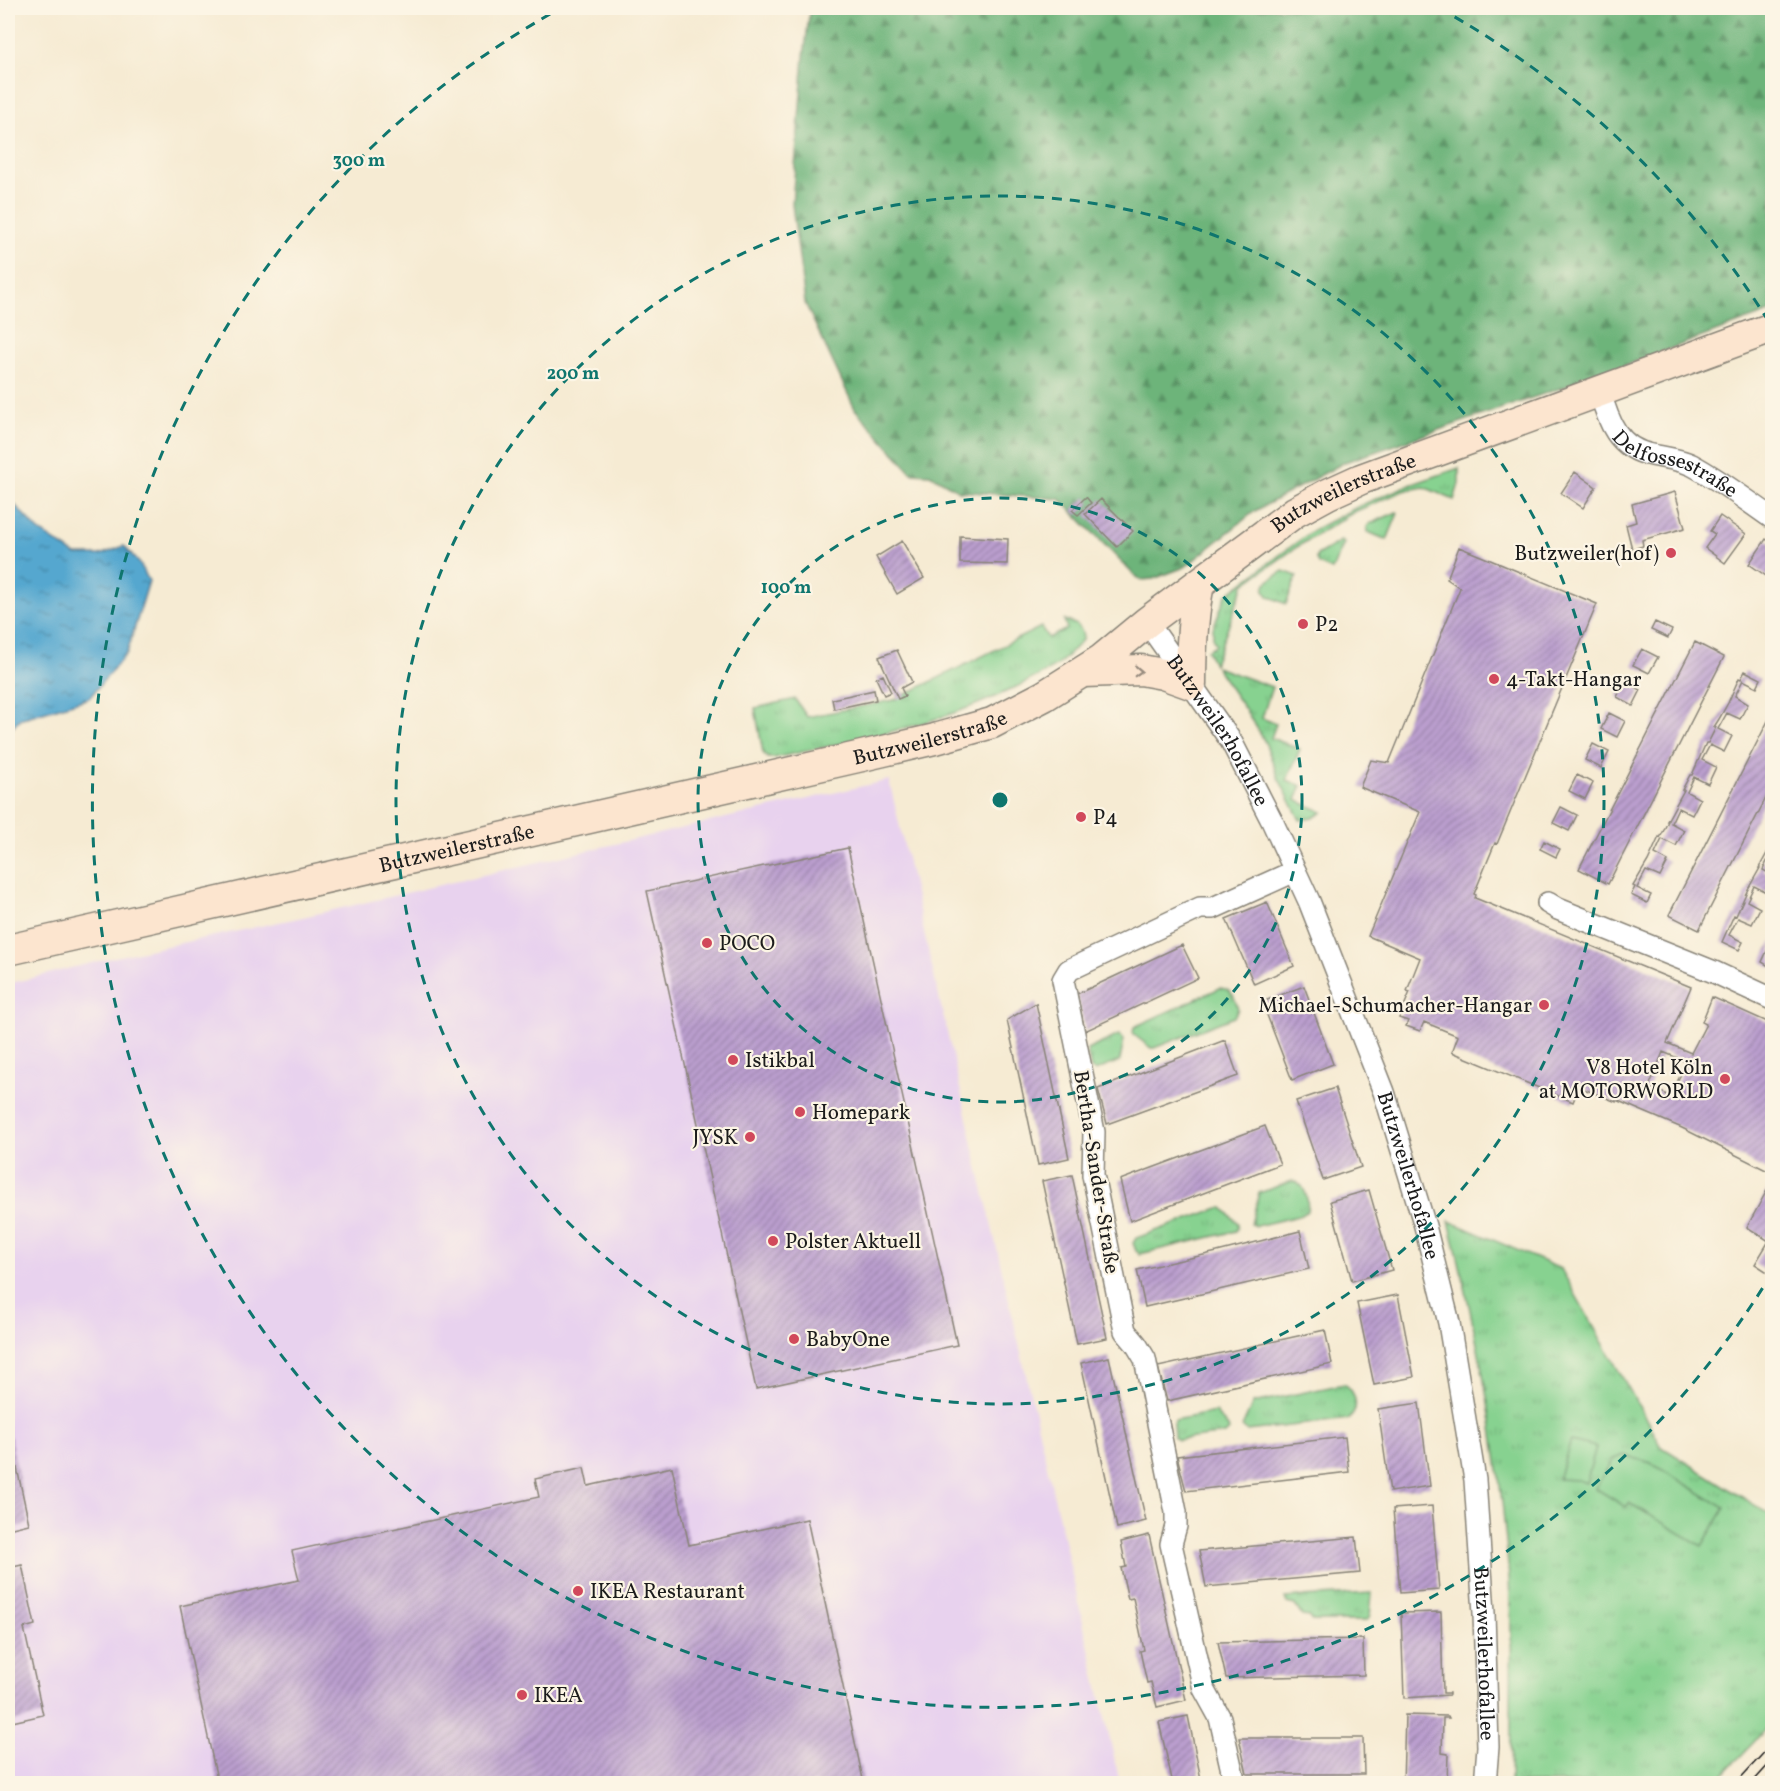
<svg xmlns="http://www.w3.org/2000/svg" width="1780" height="1791" font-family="Vollkorn,serif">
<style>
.built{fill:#e8d2ee}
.grass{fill:url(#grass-tufts);stroke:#527756;stroke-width:1.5}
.forest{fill:url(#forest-firs);stroke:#44684b;stroke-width:1.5}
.pitch{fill:#87d290;stroke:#527756;stroke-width:1.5}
.water{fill:url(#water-ripples);stroke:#386276;stroke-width:1.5}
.building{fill:url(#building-hatch);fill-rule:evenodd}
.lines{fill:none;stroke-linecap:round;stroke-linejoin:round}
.street-casing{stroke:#898478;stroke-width:24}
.secondary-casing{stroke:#898478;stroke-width:33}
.street{stroke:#fff;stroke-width:21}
.secondary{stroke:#fce5cf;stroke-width:30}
.tram{stroke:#1c1c1c;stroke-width:1.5}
.oneway{stroke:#978b7e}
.ring{fill:none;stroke:#0f766e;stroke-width:3;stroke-dasharray:10 8}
.poi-dot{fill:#d1495b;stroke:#fcf5e5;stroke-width:2}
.labels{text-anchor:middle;stroke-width:4.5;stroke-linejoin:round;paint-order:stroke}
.street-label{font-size:21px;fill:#1c1c1c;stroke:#fcf5e5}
.poi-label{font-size:21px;fill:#1c1c1c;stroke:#fcf5e5;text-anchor:start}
.centre{fill:#0f766e;stroke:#fcf5e5;stroke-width:3}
.ring-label{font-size:18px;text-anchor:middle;font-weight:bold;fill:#0f766e;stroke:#fcf5e5;stroke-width:4.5;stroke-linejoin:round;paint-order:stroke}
</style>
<defs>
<pattern id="grass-tufts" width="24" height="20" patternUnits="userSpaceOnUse" patternTransform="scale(1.5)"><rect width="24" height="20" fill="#87d290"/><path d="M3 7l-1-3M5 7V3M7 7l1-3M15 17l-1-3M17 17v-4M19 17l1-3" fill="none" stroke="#74b47c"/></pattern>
<pattern id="forest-firs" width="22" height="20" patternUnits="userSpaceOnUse" patternTransform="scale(1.5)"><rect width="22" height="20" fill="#6db47a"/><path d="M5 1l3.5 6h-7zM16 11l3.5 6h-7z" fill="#599263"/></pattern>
<pattern id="water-ripples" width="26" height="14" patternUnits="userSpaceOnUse" patternTransform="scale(1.5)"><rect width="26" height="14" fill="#54a7cf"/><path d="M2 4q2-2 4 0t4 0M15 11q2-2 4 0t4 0" fill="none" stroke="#4587a7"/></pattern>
<pattern id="building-hatch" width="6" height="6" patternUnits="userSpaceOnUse" patternTransform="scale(1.5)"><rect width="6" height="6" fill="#bb9fcf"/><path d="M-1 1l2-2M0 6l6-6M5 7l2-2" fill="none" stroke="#9781a7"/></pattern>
</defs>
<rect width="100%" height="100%" fill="#fcf5e5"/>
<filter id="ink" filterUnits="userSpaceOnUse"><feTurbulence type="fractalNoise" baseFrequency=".0167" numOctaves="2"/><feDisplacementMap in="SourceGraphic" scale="12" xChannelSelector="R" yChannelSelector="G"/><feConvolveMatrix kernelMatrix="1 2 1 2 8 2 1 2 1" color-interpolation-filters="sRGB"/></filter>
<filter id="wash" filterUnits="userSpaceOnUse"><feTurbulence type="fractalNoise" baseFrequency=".008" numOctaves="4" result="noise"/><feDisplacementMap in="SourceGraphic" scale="24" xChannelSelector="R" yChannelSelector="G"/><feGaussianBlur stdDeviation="1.35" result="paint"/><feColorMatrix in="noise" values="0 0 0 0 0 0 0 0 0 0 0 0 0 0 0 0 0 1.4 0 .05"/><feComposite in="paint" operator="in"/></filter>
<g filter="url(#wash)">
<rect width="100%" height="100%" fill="#f6ebd3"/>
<path class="built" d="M889,780L1120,1783L8,1784V984L115,957L303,917Z"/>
<path class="grass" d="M1459,468V484L1454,500L1424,487L1403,491L1354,512L1297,547L1244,584L1214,664L1207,650L1216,645L1213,639V628L1226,595L1289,548L1314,530L1359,506L1404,487Z
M1397,512L1398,513L1387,540L1368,532L1367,527L1369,524Z
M1341,541L1344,543L1332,570L1318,564L1316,559L1317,555Z
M1283,571L1297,576L1286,604L1268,596L1264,590L1266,583Z
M1064,620C1076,624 1082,625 1083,639C1075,648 1067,658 1057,665C1044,674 1030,680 1016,687C940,725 856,740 774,758H768L763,753L755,708L795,699L807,717L894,700L1041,627L1048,638L1067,629Z
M1216,667L1272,687L1262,718L1276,724L1271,738L1300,749L1287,780L1302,786L1296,800L1323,812L1313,818L1300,820L1279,779L1265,742L1254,723Z
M1220,988C1233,989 1235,998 1238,1009L1234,1017L1154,1048H1151L1133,1034L1134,1027Z
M1119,1035L1124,1039L1120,1061L1095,1071L1091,1069L1087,1050Z
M1292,1181C1305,1182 1309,1200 1307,1211L1302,1215L1256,1226L1251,1224L1259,1193Z
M1219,1208H1223L1238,1223V1227L1236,1231L1140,1254L1136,1251L1133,1243L1136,1238Z
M1449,1221L1561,1269L1662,1447L1772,1516V1723L1715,1783H1510C1511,1716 1513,1647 1509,1579C1501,1459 1479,1338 1449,1221Z
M1344,1384C1356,1391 1360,1409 1349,1419L1247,1431L1242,1427L1253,1403Z
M1215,1412L1228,1427L1229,1430L1225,1434L1178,1440L1174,1437L1173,1424L1175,1420Z
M1372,1593L1370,1616L1367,1621H1312L1310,1617L1302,1616L1295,1605L1287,1603L1285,1598Z"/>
<path class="forest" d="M810,8H1772V311L1602,374L1345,462L1255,511L1185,567L1153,579L1141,580L1132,573L1060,499L959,491L930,474L912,473L855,409L805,303L792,204L804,56Z"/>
<path class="pitch" d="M1571,1441L1596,1447L1586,1483L1578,1480L1558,1479Z
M1623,1455L1651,1463L1725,1508L1702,1546L1629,1503L1626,1507L1595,1488L1614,1459Z"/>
<path class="water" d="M8,501L12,502L39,531L76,555H100L124,546L140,564L149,581L127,653L89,698L20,719L8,732Z"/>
<g id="blocks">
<path class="building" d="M1575,472L1596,487L1583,508L1561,493Z
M1675,492L1685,528L1642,540L1643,546L1632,549L1626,525L1636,522L1632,504Z
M1086,497L1091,503L1078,515L1072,510Z
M1101,499L1133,531L1117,547L1085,514Z
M1720,516L1746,534L1725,563L1705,548L1715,534L1710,531Z
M960,536L1008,539L1007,564L960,563Z
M1766,539L1772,544V573L1769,578L1749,564Z
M902,541L924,578L897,594L876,557Z
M1459,547L1597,604L1497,844L1495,843L1474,894L1476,895L1475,898L1691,987L1667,1043L1691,1053L1706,1024L1702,1022L1712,997L1772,1024V1173L1682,1128L1616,1100V1102L1579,1087L1573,1102L1452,1052L1458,1036L1424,1022L1420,1031L1406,1026L1408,1021L1399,1018L1410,992L1407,991L1420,958L1368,936L1420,812L1360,787L1371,760L1389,763L1460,588L1447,579ZM1663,1052L1687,1062L1670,1096L1649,1087Z
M1655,622L1672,630L1668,638L1651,630Z
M1695,642L1724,657L1608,884L1579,869Z
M1642,649L1658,657L1649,673L1633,665Z
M897,650L912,682L901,688L905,696L898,699L879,657Z
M1745,671L1761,679L1757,687L1743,680L1735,696L1748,704L1744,711L1740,719L1727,713L1718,729L1732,736L1724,752L1710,745L1702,760L1716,767L1708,784L1694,777L1687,792L1700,799L1692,815L1678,808L1671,823L1684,830L1676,846L1662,839L1655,854L1668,861L1660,877L1646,871L1637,888L1651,895L1647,903L1631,895L1635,887L1633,886L1648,861L1659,837L1660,838L1664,830L1668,821H1667L1684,790H1682L1690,775H1692L1706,743H1708L1716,727H1714L1719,719L1728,703L1739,678L1741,679Z
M883,675L891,692L884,695L876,678Z
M1625,681L1641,690L1633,706L1617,697Z
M874,690L876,700L834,709L832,699Z
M1609,713L1625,721L1617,737L1601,729Z
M1772,713V786L1699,930L1669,915Z
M1593,744L1609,752L1601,768L1585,760Z
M1577,775L1593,783L1585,799L1569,791Z
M1561,807L1577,815L1569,831L1553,823Z
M1544,841L1560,849L1556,857L1540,849Z
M1772,844V856L1770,855L1763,870L1772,875V884L1768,893L1754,886L1747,901L1760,908L1752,924L1738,918L1729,935L1743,942L1739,950L1722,942L1734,915L1736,916L1747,891L1760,868H1759Z
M848,848L957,1345L756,1389L647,891Z
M1267,902L1294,966L1254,984L1226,919Z
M1772,940V968L1762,962Z
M1182,945L1198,978L1085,1031L1077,994Z
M1304,986L1333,1064L1292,1080L1262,1002Z
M1036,1003L1069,1158L1038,1165L1007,1020Z
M1225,1040L1238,1076L1107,1124L1098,1089Z
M1335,1088L1361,1167L1323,1180L1296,1101Z
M1265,1126L1280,1164L1130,1221L1120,1180Z
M1072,1175L1107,1338L1077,1344L1042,1181Z
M1772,1181V1275L1755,1264L1769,1241L1747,1227Z
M1369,1190L1392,1270L1352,1281L1330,1201Z
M1300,1231L1309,1269L1145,1307L1137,1270L1217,1252Z
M1398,1295L1414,1377L1374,1385L1357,1303Z
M1325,1330L1332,1364L1167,1401L1158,1367Z
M1109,1357L1146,1521L1117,1528L1081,1363Z
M1419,1403L1430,1486L1390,1492L1378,1409Z
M8,1426L29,1524L8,1529Z
M1345,1437L1349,1472L1186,1491L1177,1456Z
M672,1467L689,1545L807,1519L864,1784H218L180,1606L299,1580L292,1551L539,1497L535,1479L584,1468L588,1486Z
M1432,1506L1439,1590L1400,1593L1393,1509Z
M1149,1535L1186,1700L1157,1707L1151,1682L1147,1683L1140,1651L1144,1650L1133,1598L1128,1599L1121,1568L1126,1567L1121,1542Z
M1356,1537L1360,1573L1206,1587L1199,1551Z
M22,1565L35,1625L24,1628L43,1715L8,1723V1568Z
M1441,1612L1443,1693H1449V1695L1404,1698L1401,1613Z
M1363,1639L1364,1675L1226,1678L1218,1642Z
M1405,1715L1448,1716L1449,1718H1443L1442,1753L1448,1754L1447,1783L1403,1784Z
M1188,1716L1202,1784H1173L1159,1722Z
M1239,1738H1363L1364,1774H1247Z"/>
</g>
</g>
<g filter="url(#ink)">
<use href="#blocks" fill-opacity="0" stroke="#898478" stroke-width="1.5"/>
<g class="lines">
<defs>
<g id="street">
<path id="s1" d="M1600,392C1608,421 1618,449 1652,455C1665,458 1680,459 1692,465C1720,480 1746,500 1772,518"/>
<path id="s2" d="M1147,622L1231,741L1272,821L1309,901L1384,1092L1425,1226L1449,1323L1475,1480L1484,1613L1488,1747L1485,1784"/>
<path d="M1548,903L1558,909L1714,972L1772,999"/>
<path d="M1235,1784L1220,1718L1204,1689L1171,1544L1176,1526V1512L1145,1359L1136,1344L1125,1331L1093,1175L1094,1132L1063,980L1069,970L1200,908H1213L1295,871"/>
</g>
<g id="secondary">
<path d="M1084,672L1141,670L1163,674L1191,684C1191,650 1192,618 1199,584"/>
<path id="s3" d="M8,950L862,756L935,739L992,723L1044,696L1101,660L1147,622L1295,512L1328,494L1361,479L1772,328"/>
</g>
</defs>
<use href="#street" class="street-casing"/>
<use href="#secondary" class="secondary-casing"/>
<use href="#street" class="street"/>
<use href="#secondary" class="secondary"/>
<path class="tram" d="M1735,1784L1772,1744
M1751,1784L1772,1761"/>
</g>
<defs><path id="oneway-chevron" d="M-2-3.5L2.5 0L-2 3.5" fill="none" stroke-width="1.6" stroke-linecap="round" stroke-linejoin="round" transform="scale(1.5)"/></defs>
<use class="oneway" href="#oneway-chevron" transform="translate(1138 671) rotate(2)"/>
</g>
<g class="ring">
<circle cx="1000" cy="800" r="302"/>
<circle cx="1000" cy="800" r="604"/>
<path d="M1772 1273A906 906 0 1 1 561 8M1439 8A906 906 0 0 1 1772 327"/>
</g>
<g class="poi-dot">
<circle cx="1671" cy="553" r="6"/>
<circle cx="1303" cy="624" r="6"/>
<circle cx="1494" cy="679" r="6"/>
<circle cx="1081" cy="817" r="6"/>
<circle cx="707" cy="943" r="6"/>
<circle cx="1544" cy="1005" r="6"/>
<circle cx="733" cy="1060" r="6"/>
<circle cx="1725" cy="1079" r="6"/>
<circle cx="800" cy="1112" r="6"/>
<circle cx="750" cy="1137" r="6"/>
<circle cx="773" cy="1241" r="6"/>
<circle cx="794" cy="1339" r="6"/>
<circle cx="578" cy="1591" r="6"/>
<circle cx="522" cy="1695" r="6"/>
</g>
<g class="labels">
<g class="street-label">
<text dy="7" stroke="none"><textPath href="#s1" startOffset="112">Delfossestraße</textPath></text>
<text dy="7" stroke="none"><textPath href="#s3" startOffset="1432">Butzweilerstraße</textPath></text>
<text dy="7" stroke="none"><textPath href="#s2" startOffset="130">Butzweilerhofallee</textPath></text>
<text dy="7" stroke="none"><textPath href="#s3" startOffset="946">Butzweilerstraße</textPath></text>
<text dy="7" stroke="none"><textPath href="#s3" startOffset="460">Butzweilerstraße</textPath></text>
<text transform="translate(1097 1172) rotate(81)" y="7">Bertha-Sander-Straße</text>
<text dy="7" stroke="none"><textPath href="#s2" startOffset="616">Butzweilerhofallee</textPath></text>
<text dy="7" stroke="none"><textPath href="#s2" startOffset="1102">Butzweilerhofallee</textPath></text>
</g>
<g class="poi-label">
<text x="1659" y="560" text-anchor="end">Butzweiler(hof)</text>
<text x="1315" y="631">P2</text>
<text x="1506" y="686">4-Takt-Hangar</text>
<text x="1093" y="824">P4</text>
<text x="719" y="950">POCO</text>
<text x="1532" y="1012" text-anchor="end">Michael-Schumacher-Hangar</text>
<text x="745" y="1067">Istikbal</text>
<text x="1713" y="1074" text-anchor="end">V8 Hotel Köln<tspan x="1713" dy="24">at MOTORWORLD</tspan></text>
<text x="812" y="1119">Homepark</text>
<text x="738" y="1144" text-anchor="end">JYSK</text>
<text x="785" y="1248">Polster Aktuell</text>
<text x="806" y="1346">BabyOne</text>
<text x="590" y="1598">IKEA Restaurant</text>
<text x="534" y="1702">IKEA</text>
</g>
</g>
<circle cx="1000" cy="800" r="9" class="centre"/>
<g class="ring-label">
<text x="359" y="166">300 m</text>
<text x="573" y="379">200 m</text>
<text x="786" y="593">100 m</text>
</g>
<rect width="1780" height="1791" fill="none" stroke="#fcf5e5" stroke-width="30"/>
</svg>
